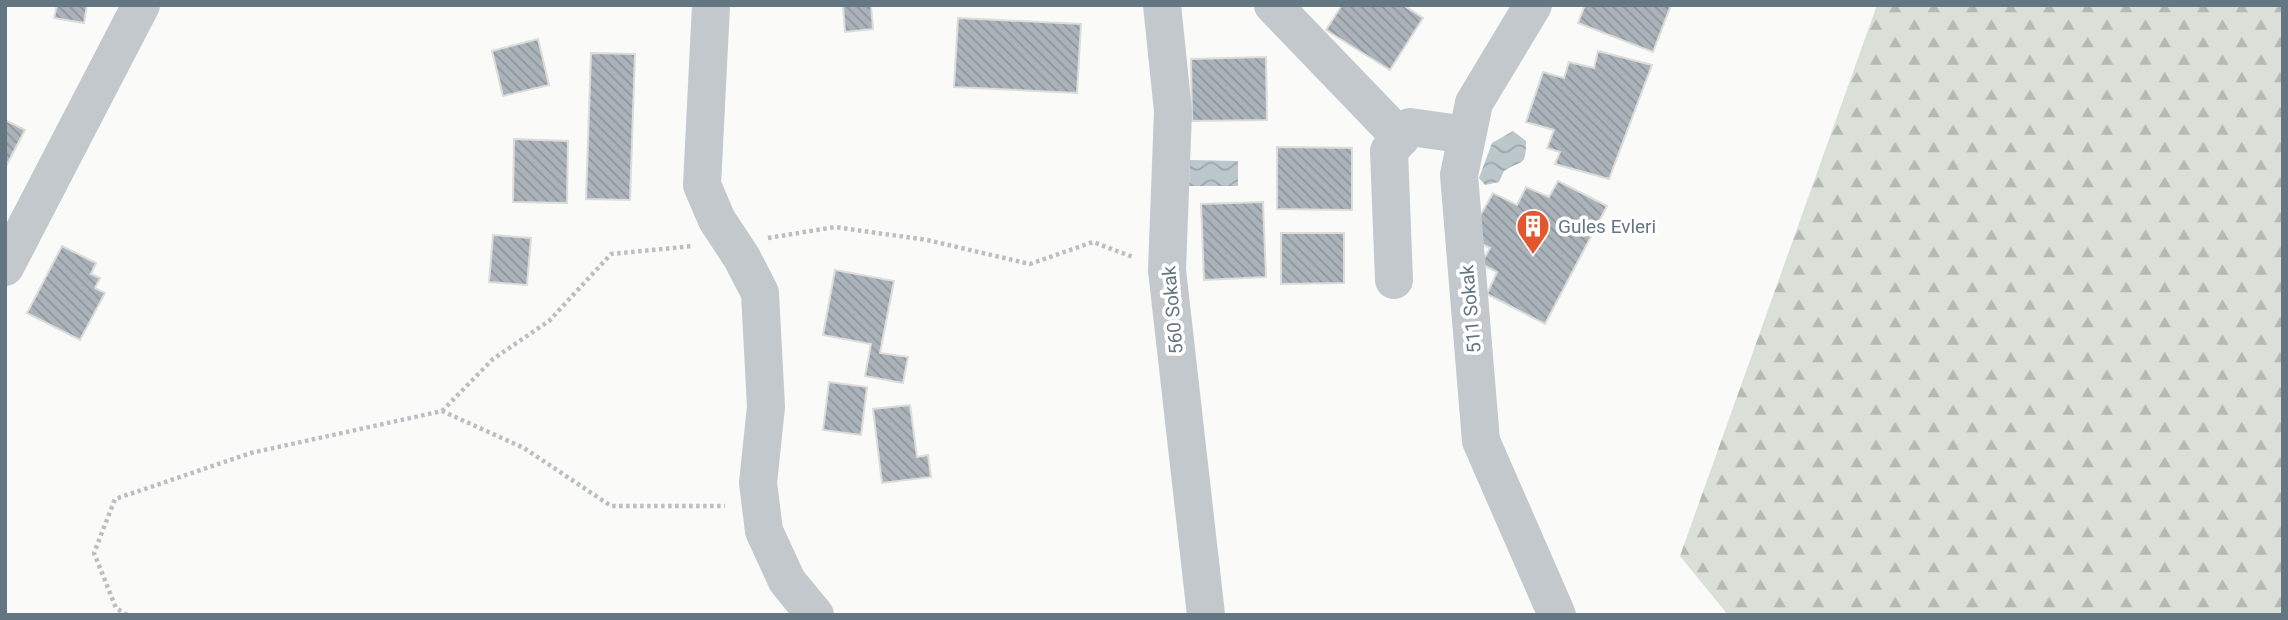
<svg xmlns="http://www.w3.org/2000/svg" width="2288" height="620" font-family="Roboto,sans-serif">
<style>
.forest{fill:url(#forest-firs)}
.water{fill:url(#water-waves)}
.building{fill:url(#building-back-hatch);stroke:#dcdcda;stroke-width:2}
.lines{fill:none;stroke-linecap:round;stroke-linejoin:round}
.path{stroke:#bbbfc2;stroke-width:4.5;stroke-dasharray:3.5 3.5;stroke-linecap:butt}
.minor{stroke:#c3c8cc;stroke-width:38}
.labels{text-anchor:middle;stroke-width:7;stroke-linejoin:round;paint-order:stroke}
.poi-label{font-size:19px;fill:#657683;stroke:#fff;text-anchor:start}
.street-label{font-size:19px;fill:#657683;stroke:#fff}
</style>
<defs>
<pattern id="forest-firs" width="22" height="20" patternUnits="userSpaceOnUse" patternTransform="scale(1.75)"><rect width="22" height="20" fill="#dadfd7"/><path d="M5 1l3.5 6h-7zM16 11l3.5 6h-7z" fill="#b4b9b4"/></pattern>
<pattern id="water-waves" width="16" height="10" patternUnits="userSpaceOnUse" patternTransform="scale(1.75)"><rect width="16" height="10" fill="#bbc7cb"/><path d="M0 5q4-4 8 0t8 0" fill="none" stroke="#9ca6aa"/></pattern>
<pattern id="building-back-hatch" width="6" height="6" patternUnits="userSpaceOnUse" patternTransform="scale(1.75)"><rect width="6" height="6" fill="#aab3b9"/><path d="M-1 5l2 2M0 0l6 6M5-1l2 2" fill="none" stroke="#8e969c"/></pattern>
</defs>
<rect width="100%" height="100%" fill="#fafaf8"/>
<path class="forest" d="M1877,5H2283V615H1728L1680,556Z"/>
<path class="water" d="M1513,131L1526,141C1526,168 1522,159 1504,171L1499,182L1485,185L1479,178L1492,143Z
M1190,160L1238,161V186H1189Z"/>
<path class="building" d="M57,5H87L84,23L54,18Z
M843,5H871L873,29L845,32Z
M1342,5H1403L1423,18L1390,70L1326,30Z
M1585,5H1671L1653,52L1578,23Z
M958,18L1081,24L1077,93L954,87Z
M538,39L549,85L503,96L492,51Z
M1598,51L1652,65L1609,179L1555,164L1560,152L1547,148L1554,130L1526,122L1543,72L1564,78L1569,62L1594,68Z
M591,53L635,54L630,200L586,199Z
M1266,57L1267,120L1192,121L1191,59Z
M5,120L25,130L5,168Z
M514,139L568,141L567,203L513,202Z
M1277,147L1352,148V210L1277,209Z
M1558,181L1607,206L1545,324L1487,294L1497,272L1481,264L1490,248L1468,237L1493,193L1517,205L1526,187L1549,197Z
M1263,202L1266,277L1204,280L1201,204Z
M1281,233H1344V283L1281,284Z
M493,235L531,238L527,285L489,282Z
M62,246L96,263L91,274L100,278L95,288L105,293L80,340L27,313Z
M835,270L894,281L880,353L908,357L903,383L865,376L871,344L823,335Z
M829,382L867,387L861,435L823,430Z
M910,405L917,457L928,455L931,477L882,483L873,409Z"/>
<g class="lines">
<path class="path" d="M768,238L835,227L927,240L1030,264L1093,242L1133,257
M442,411L493,359L549,321L611,254L693,246
M127,615L116,608L94,553L115,499L251,453L442,411L524,448L611,506H725"/>
<path class="minor" d="M711,5L702,185L717,220L742,258L760,293L766,407L758,483L764,531L787,581L815,615
M1162,5L1173,111L1167,270L1206,615
M1273,5L1401,138
M1533,5L1474,103L1459,175L1481,441L1557,615
M5,267L141,5
M1394,280L1389,151L1410,127L1467,135"/>
</g>
<defs>
<symbol id="building-pin" viewBox="-11 -11 22 30"><path d="M0 17L-7.5 6A9.5 9.5 0 1 1 7.5 6Z" fill="#e4572e" stroke="#fff"/><path d="M-4-6H4V6H1V3H-1V6H-4ZM-2.5-4.3h1.7v1.8h-1.7ZM.8-4.3h1.7v1.8H.8ZM-2.5-1h1.7V.8h-1.7ZM.8-1h1.7V.8H.8Z" fill="#fff"/></symbol>
</defs>
<g fill-rule="evenodd">
<use href="#building-pin" x="1514" y="207" width="38" height="52"/>
</g>
<g class="labels">
<g class="poi-label">
<text x="1558" y="233">Gules Evleri</text>
</g>
<g class="street-label">
<text transform="translate(1470 309) rotate(-95)" y="7">511 Sokak</text>
<text transform="translate(1172 310) rotate(-95)" y="7">560 Sokak</text>
</g>
</g>
<rect width="2288" height="620" fill="none" stroke="#657683" stroke-width="14"/>
</svg>
